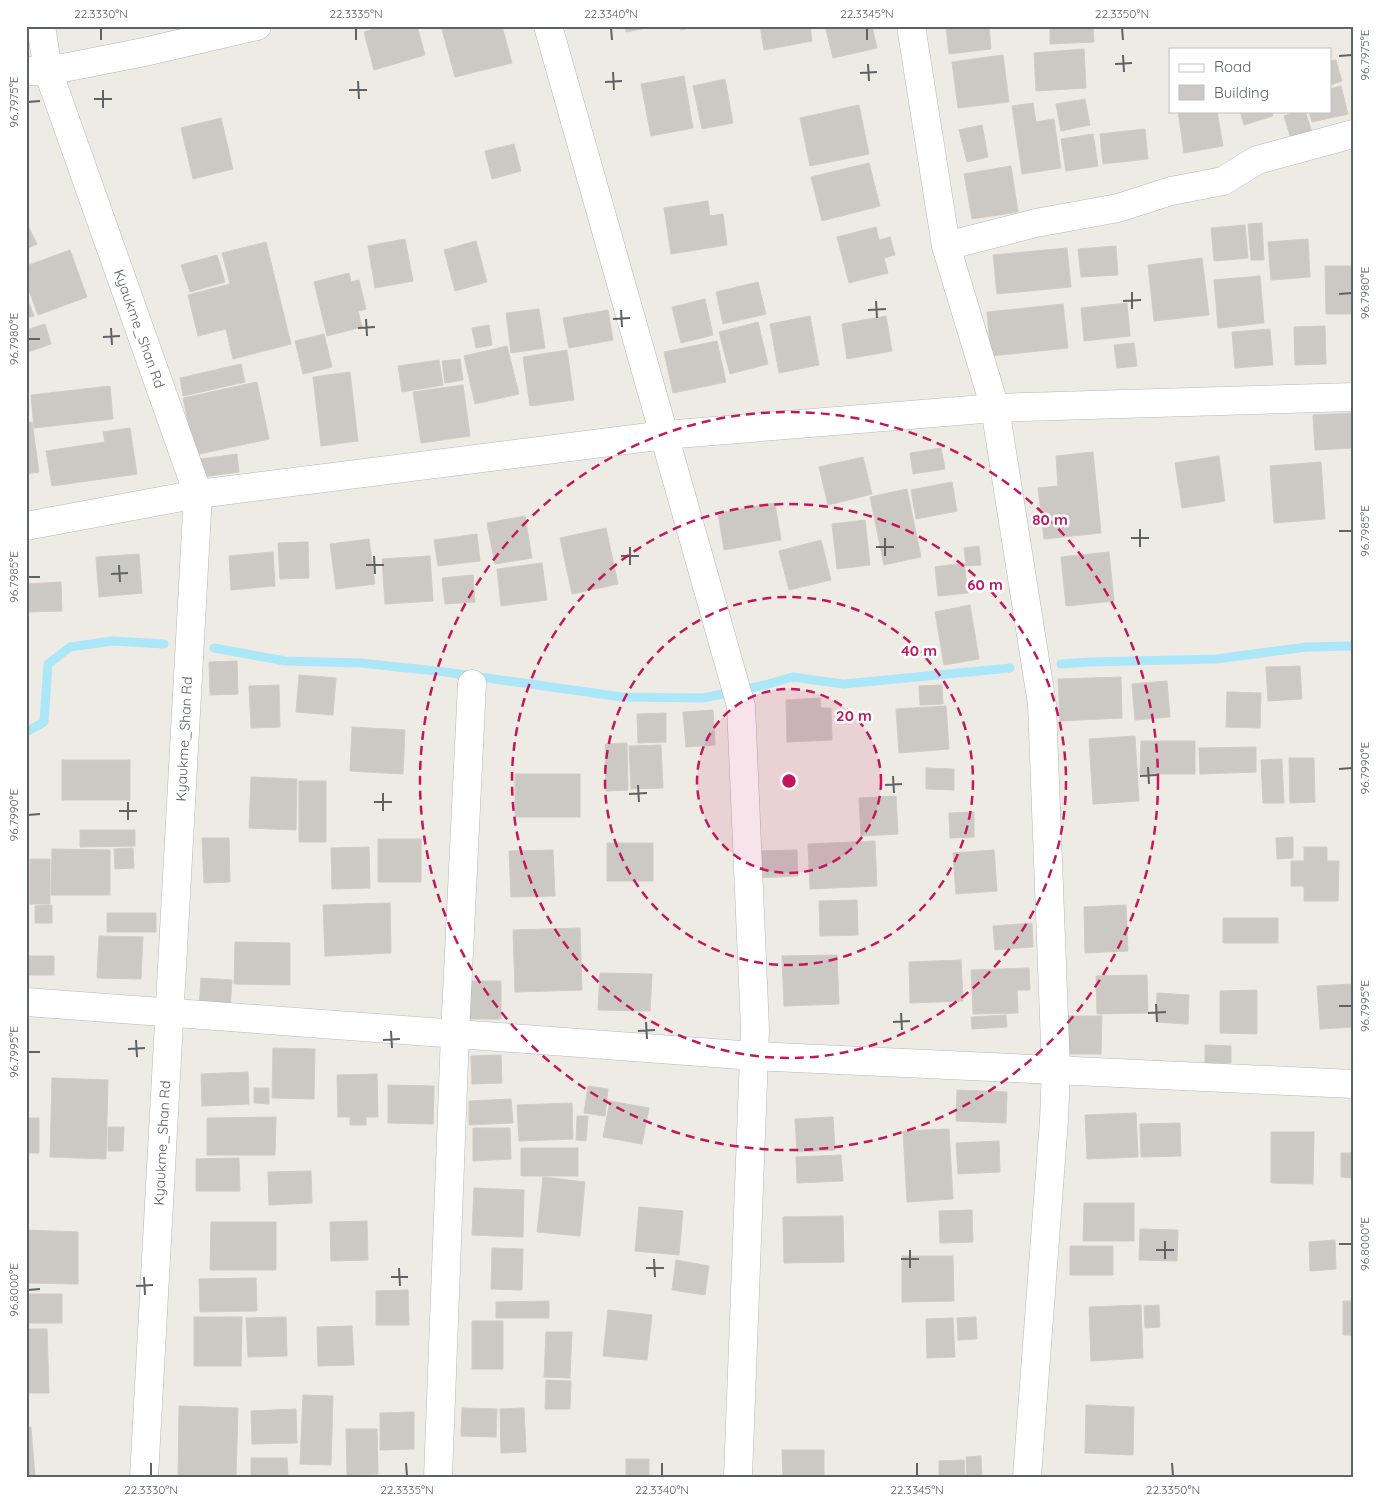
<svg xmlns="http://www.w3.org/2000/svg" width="1379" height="1503" font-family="Quicksand,sans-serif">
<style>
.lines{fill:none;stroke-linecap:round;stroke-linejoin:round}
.stream{stroke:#abe7f9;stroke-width:9}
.building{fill:#ccc8c4;stroke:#d3cbc4}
.minor-casing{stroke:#b3b7b9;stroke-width:29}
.minor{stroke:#fff;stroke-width:28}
.ticks{fill:none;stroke:#5d6265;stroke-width:2}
.ring{fill:none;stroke:#c2185b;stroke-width:2.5;stroke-dasharray:9 6}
.labels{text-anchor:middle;stroke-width:5;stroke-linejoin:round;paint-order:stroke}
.street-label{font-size:14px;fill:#5d6265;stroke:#fff}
.centre{fill:#c2185b;stroke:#fff;stroke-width:2.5}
.ring-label{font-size:15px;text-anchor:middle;font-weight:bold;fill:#c2185b;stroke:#fff;stroke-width:5;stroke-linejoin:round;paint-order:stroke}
.neatline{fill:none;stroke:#5d6265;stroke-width:2}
.ticks-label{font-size:12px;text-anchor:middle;fill:#5d6265}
</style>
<rect width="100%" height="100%" fill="#eeebe5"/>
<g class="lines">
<path class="stream" d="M214,648L285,661L361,663L445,672L622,697L703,698L765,685L792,677L844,684L1010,668
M1061,664L1089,662L1216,659L1307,647L1353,646
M26,732L44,722L48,664L70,647L112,641L164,644"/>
</g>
<path class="building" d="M384,26H417L425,55L374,70L364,32Z
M441,26H502L512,63L455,77Z
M625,26H657L626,32Z
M680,26H697L681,30Z
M760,26H810L812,41L764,50Z
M825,26H872L877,48L833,58Z
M946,26H989L991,49L949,54Z
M1050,26H1093L1094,42L1050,44Z
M1084,49L1086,88L1036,91L1034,53Z
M1003,55L1009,102L958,108L952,62Z
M1336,60L1342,81L1330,85V61Z
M684,76L693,128L651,136L641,84Z
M725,79L733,123L702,129L693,86Z
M1341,86L1348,114L1312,122L1309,111H1330V89Z
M1085,99L1090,125L1061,131L1056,104Z
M1033,103L1036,122L1054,119L1061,168L1022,174L1012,106Z
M859,105L869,154L810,166L800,118Z
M1178,111H1217L1223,146L1184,153Z
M1240,111H1271L1273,116L1244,125Z
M1297,111H1305L1313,135L1292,142L1284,116Z
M221,118L233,169L193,179L181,128Z
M982,125L988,157L967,162L959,130Z
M1145,129L1148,159L1103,164L1100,134Z
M1093,134L1098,166L1066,171L1061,139Z
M514,144L521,171L492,179L485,151Z
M869,163L880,206L822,221L811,177Z
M1011,166L1018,212L972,219L964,174Z
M708,201L710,216L723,214L727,245L671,254L664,208Z
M26,222L37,244L26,249Z
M1262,223L1264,260H1251L1248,224Z
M1245,225L1248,258L1214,261L1211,228Z
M876,227L879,240L890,237L895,255L884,258L888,273L849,283L837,237Z
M405,239L413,281L375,288L368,246Z
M1308,239L1310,277L1271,280L1268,242Z
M476,241L487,282L455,291L444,250Z
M266,242L291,344L233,359L226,329L198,336L188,295L230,284L222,253Z
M1116,246L1118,275L1081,277L1078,249Z
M1067,248L1071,287L997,294L993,255Z
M70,250L87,297L38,315L26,282V266Z
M217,255L225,282L190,292L181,265Z
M1202,258L1209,315L1154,321L1148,265Z
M1325,266H1353V314H1326Z
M349,273L351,282L359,280L366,309L358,311L362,327L327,336L314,282Z
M1260,276L1264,323L1218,328L1214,280Z
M758,282L766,314L723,324L716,292Z
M26,295L34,316L26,318Z
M705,299L713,335L681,343L672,307Z
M1127,303L1130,336L1084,341L1081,308Z
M1063,304L1068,348L991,356L987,312Z
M539,309L545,348L511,353L506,313Z
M608,310L613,340L569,348L563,318Z
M810,316L819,365L779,373L770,324Z
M886,316L892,351L847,359L842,324Z
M758,322L768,364L730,374L719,332Z
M45,324L51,344L28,352L26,348V330Z
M489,325L492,345L476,348L472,328Z
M1325,326L1326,364L1295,365L1294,327Z
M1270,329L1273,365L1235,368L1232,332Z
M324,334L332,367L303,374L295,341Z
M717,341L726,382L673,393L664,352Z
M1134,343L1137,366L1117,368L1114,345Z
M507,346L519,394L475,404L464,356Z
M567,350L574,400L530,406L523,357Z
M460,359L463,380L445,383L442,361Z
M439,360L443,385L402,392L398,366Z
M241,364L245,382L183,396L180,378Z
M350,372L358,441L321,446L313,377Z
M257,382L269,439L195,455L183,398Z
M463,385L470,436L421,443L413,392Z
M110,386L113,419L34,428L31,395Z
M1353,413V448L1315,450L1313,415Z
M32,422L39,472L26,474V423Z
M130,428L137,474L52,486L46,451L105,442L103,432Z
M941,448L945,469L913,474L910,453Z
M1093,452L1101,533L1044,539L1038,488L1058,486L1056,456Z
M237,454L239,472L202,477L200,459Z
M1219,456L1225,501L1182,508L1175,463Z
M863,457L872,494L828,505L819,467Z
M1321,462L1325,519L1274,523L1270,466Z
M952,482L957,511L916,519L911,490Z
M907,489L921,557L884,565L870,497Z
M775,503L781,540L724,550L718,513Z
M525,516L532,558L495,564L487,523Z
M865,520L870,565L837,569L832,524Z
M606,528L618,584L572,594L560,538Z
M477,534L480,561L438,566L434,540Z
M369,539L375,584L336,589L330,544Z
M821,540L831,580L789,590L779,551Z
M308,542L309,578L280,579L278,543Z
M979,546L981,565L966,566L964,548Z
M273,552L275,586L231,590L229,556Z
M1109,552L1114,601L1066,606L1061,557Z
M139,554L142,593L99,597L96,557Z
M430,556L433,601L385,604L382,559Z
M542,563L547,600L501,606L497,569Z
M964,563L968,593L938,596L935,567Z
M473,575L475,602L445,604L442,578Z
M61,582L62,611L26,612V584Z
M970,605L979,659L944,665L935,612Z
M237,661L238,694L210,695L209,662Z
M1300,666L1302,699L1268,701L1266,667Z
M299,675L336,678L333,715L296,712Z
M1121,677L1122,718L1060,721L1058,679Z
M1167,681L1170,717L1135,720L1132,684Z
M279,685L280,727L251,728L249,686Z
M942,685L943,704L920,705L919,686Z
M1227,692L1261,693L1260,728L1226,727Z
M820,698L821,708H831L832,740L787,742L786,700Z
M946,706L949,749L899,753L896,709Z
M713,710L715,745L686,747L683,712Z
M666,713V742L638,743L637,714Z
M352,727L405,730L403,774L350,771Z
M1135,736L1139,801L1093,804L1089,739Z
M1141,741H1195V774H1140Z
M627,743L628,790L606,791L605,744Z
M661,745L663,788L631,789L629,746Z
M1256,747V772L1200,774L1199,748Z
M1289,758H1314L1315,802L1290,803Z
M1282,759L1284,803H1263L1261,760Z
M62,760H130V800H62Z
M926,768L954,769V790L926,789Z
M515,774H580V817H515Z
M251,777L297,779L296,830L249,828Z
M299,781H326V842H299Z
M896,796L898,834L861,836L859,798Z
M974,812V837L950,838L949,813Z
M80,830H135V846L80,847Z
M1293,837V858L1277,859L1276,838Z
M202,838H229L230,882L204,883Z
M378,839H421V882H378Z
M875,841L877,886L810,889L808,844Z
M607,843H653V881H607Z
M369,847L370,888L332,889L331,848Z
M1304,847H1327V861H1339L1338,901H1304V886H1291V861H1304Z
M133,848L134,868L115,869L114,849Z
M52,849L110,850V895H51Z
M553,850L555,896L511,897L509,851Z
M797,850L798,876L755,878L754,851Z
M994,850L997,891L956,894L953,853Z
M30,859H50V904H30Z
M857,900L858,935L820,936L819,901Z
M390,903L391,953L325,956L323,905Z
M52,905V923H35V906Z
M1126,905L1128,951L1085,953L1084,907Z
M107,913H156V932H107Z
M1223,918H1278V943H1223Z
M1032,923L1033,947L995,950L993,926Z
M580,928L582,990L515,992L513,930Z
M99,936L143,937L141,979L97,978Z
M235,942L290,943V985L234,984Z
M837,955L839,1004L784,1006L782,956Z
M26,956H54V975H26Z
M961,960L963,1001L910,1003L909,962Z
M1029,968L1030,990H1017L1018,1013L973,1014L971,970Z
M600,973L652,974L650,1011L598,1010Z
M1147,975L1148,1013L1097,1014L1096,976Z
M201,978L232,980L230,1010L199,1009Z
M463,981H501V1019H463Z
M1353,984V1027L1320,1029L1317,986Z
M1257,990V1034L1220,1033V991Z
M1157,993L1189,995L1188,1024L1156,1022Z
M1006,1015L1007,1027L972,1029L971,1017Z
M1064,1016H1102L1101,1054H1064Z
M1205,1045L1231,1046V1063H1205Z
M273,1048L315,1049L314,1099L272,1098Z
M501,1055L502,1083L472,1084L471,1056Z
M248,1072L249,1104L202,1106L201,1074Z
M377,1074L378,1117H366V1125H350V1117H338L337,1075Z
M52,1078L108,1080L106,1159L50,1157Z
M388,1085L434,1086L433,1124L388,1123Z
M588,1086L608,1089L605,1116L584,1113Z
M254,1088H269V1104L254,1103Z
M957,1090L1007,1092L1006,1123L956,1121Z
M511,1099L513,1123L469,1125V1101Z
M610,1101L649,1108L642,1144L603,1137Z
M572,1103L573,1139L519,1141L517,1105Z
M1136,1113L1138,1157L1087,1159L1085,1115Z
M577,1116H588L586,1141L576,1140Z
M276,1117L275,1155H207V1118Z
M833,1117L835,1150L797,1152L795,1119Z
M26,1118H39V1153H26Z
M1180,1123L1181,1156L1141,1157L1140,1124Z
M108,1127H124L123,1151H108Z
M473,1128H510L511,1159L473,1161Z
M949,1129L953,1199L907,1202L903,1131Z
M1271,1132H1314L1313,1184L1271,1183Z
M999,1141L1000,1172L958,1174L956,1143Z
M521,1148H578V1176H521Z
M1341,1153H1353V1178L1341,1177Z
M841,1155L843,1181L797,1183L796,1157Z
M239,1158L240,1191H196V1159Z
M311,1171L312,1203L269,1205L268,1172Z
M543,1177L585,1182L580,1236L537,1232Z
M474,1188L524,1190L523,1237L472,1235Z
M1084,1203H1134V1241H1083Z
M639,1207L683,1211L679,1255L635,1251Z
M972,1210L973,1242L940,1243L939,1211Z
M843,1216L844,1262L784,1263L783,1217Z
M367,1221L368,1260L331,1261L330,1222Z
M211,1222H276V1270H210Z
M1140,1229L1178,1230L1177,1261L1139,1260Z
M26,1230L78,1232V1284L26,1283Z
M1335,1240L1336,1269L1310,1271L1309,1242Z
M1070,1246H1113V1275H1070Z
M492,1248L523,1249L522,1290L491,1289Z
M902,1256H953L954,1301L902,1302Z
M676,1260L709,1266L705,1295L672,1290Z
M256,1278L257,1311L200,1312L199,1279Z
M408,1290L409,1325H376V1291Z
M26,1294H62V1323H26Z
M549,1301V1318H496V1302Z
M1343,1301H1353V1335H1343Z
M1141,1305L1143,1358L1091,1361L1089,1307Z
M1159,1305L1160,1327L1145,1328L1144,1306Z
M608,1310L652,1315L647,1360L603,1356Z
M194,1317H242L241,1366H194Z
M286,1317L287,1356L248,1357L246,1318Z
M976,1317L977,1339L958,1340L957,1318Z
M953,1318L955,1357L927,1358L926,1319Z
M472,1321H503V1369H472Z
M352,1326L354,1365L318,1366L317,1327Z
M26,1329H47L49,1393H26Z
M546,1332H572L570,1378L544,1377Z
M546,1380L571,1381L570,1409H545Z
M303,1395L333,1396L331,1465L300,1464Z
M1086,1405L1134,1407L1133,1455L1085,1453Z
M179,1406L238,1408L236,1477H178Z
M462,1408L497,1409L496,1437L461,1436Z
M524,1408L526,1452L501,1453L500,1409Z
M296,1409L297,1443L252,1444L251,1411Z
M414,1412V1449L380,1450V1413Z
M26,1427H31L35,1477H26Z
M346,1429H377L378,1474L347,1475Z
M782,1450H824V1475L783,1476Z
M981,1456L982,1477H967L966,1457Z
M251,1458H287L288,1477H251Z
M626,1459H649V1477H626Z
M964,1460L965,1477H939V1461Z"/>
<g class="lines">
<defs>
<g id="minor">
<path id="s1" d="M41,26L48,71L198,494L144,1477"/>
<path d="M548,26L741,706L755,1029L738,1477"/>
<path d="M911,26L946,246L995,408L1042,704L1056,1070L1054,1120L1027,1477"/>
<path d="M26,71H48L144,52L257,26"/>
<path d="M946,246L1036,223L1118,208L1171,191L1223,181L1257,160L1353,134"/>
<path d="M26,526L198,494L665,435L995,408L1353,397"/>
<path d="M26,1002L754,1056L1353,1084"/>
<path d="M438,1477L455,1034L472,684"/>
</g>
</defs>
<use href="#minor" class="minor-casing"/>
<use href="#minor" class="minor"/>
</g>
<path class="ticks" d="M101,28V40M356,28V40M611,28L612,40M867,28V40M1122,28L1123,40M1123,55L1124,72M1339,56L1352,55M868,64L869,81M1115,64L1132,63M613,72L614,90M860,73L877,72M358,81L359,99M605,82L622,81M103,90V108M349,90H367M94,99H112M28,102L40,101M1132,292V309M1339,294L1352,293M876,301L877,318M1123,301L1141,300M621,310L622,327M868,310L886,309M366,319L367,336M613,319L630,318M111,328L112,345M358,328L375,327M103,337L120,336M28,339H40M1140,529V547M1339,531H1352M885,538V556M1131,538H1149M630,547V565M876,547H894M374,556L375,574M621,556H639M119,565L120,582M366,565H384M111,574L128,573M28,577H40M1148,767L1149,784M1339,769L1352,768M893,776L894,793M1140,776L1157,775M638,785L639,802M885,785L902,784M383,793V811M629,794L647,793M128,802V820M374,802H392M119,811H137M28,815L40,814M1156,1004L1157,1022M1339,1006H1352M901,1013L902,1030M1148,1013L1166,1012M646,1022L647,1039M893,1022L910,1021M391,1031L392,1048M638,1031L655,1030M136,1040L137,1057M383,1040L400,1039M128,1049L145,1048M28,1052H40M1165,1241V1259M1339,1244H1352M910,1250V1268M1156,1250H1174M654,1259L655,1277M901,1259H919M399,1268L400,1286M646,1268H664M144,1277L145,1295M391,1277H408M136,1286L153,1285M28,1290L40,1289M151,1463V1476M406,1463L407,1476M662,1463V1476M917,1463V1476M1172,1463L1173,1476"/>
<circle cx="789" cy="781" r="92" fill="#c2185b" fill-opacity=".12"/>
<g class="ring">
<circle cx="789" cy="781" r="92"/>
<circle cx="789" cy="781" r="184"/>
<circle cx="789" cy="781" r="277"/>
<circle cx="789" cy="781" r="369"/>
</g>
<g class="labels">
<g class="street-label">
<text dy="5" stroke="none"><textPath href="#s1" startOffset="319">Kyaukme_Shan Rd</textPath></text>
<text transform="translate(184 739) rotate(-87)" y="5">Kyaukme_Shan Rd</text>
<text transform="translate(162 1143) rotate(-87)" y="5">Kyaukme_Shan Rd</text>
</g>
</g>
<circle cx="789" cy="781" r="8" class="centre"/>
<g class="ring-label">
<text x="1050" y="525">80 m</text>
<text x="985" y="590">60 m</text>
<text x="919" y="656">40 m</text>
<text x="854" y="721">20 m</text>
</g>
<rect width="1379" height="1503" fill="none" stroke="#ffffff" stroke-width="55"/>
<rect x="1169" y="48" width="162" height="65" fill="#ffffff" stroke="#bec0c1"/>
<rect x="1179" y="64" width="25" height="8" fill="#ffffff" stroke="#bec0c1"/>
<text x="1214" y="72" font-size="15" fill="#5d6265">Road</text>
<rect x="1179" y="85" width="25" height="15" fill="#ccc8c4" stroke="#bec0c1"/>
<text x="1214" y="98" font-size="15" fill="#5d6265">Building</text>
<rect x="28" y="28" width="1324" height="1448" class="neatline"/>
<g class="ticks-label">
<text x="101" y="18">22.3330°N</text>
<text x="356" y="18">22.3335°N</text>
<text x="611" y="18">22.3340°N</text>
<text x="867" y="18">22.3345°N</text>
<text x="1122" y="18">22.3350°N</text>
<text transform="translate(1365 55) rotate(-90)" y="4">96.7975°E</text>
<text transform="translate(14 102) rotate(-90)" y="4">96.7975°E</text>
<text transform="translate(1365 293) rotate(-90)" y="4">96.7980°E</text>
<text transform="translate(14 339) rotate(-90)" y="4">96.7980°E</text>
<text transform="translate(1365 531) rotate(-90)" y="4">96.7985°E</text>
<text transform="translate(14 577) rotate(-90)" y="4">96.7985°E</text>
<text transform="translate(1365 768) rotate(-90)" y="4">96.7990°E</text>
<text transform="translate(14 815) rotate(-90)" y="4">96.7990°E</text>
<text transform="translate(1365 1006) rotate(-90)" y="4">96.7995°E</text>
<text transform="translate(14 1052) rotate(-90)" y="4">96.7995°E</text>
<text transform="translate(1365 1244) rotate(-90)" y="4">96.8000°E</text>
<text transform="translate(14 1290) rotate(-90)" y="4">96.8000°E</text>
<text x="151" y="1494">22.3330°N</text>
<text x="407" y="1494">22.3335°N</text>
<text x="662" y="1494">22.3340°N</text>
<text x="917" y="1494">22.3345°N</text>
<text x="1173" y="1494">22.3350°N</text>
</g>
</svg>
